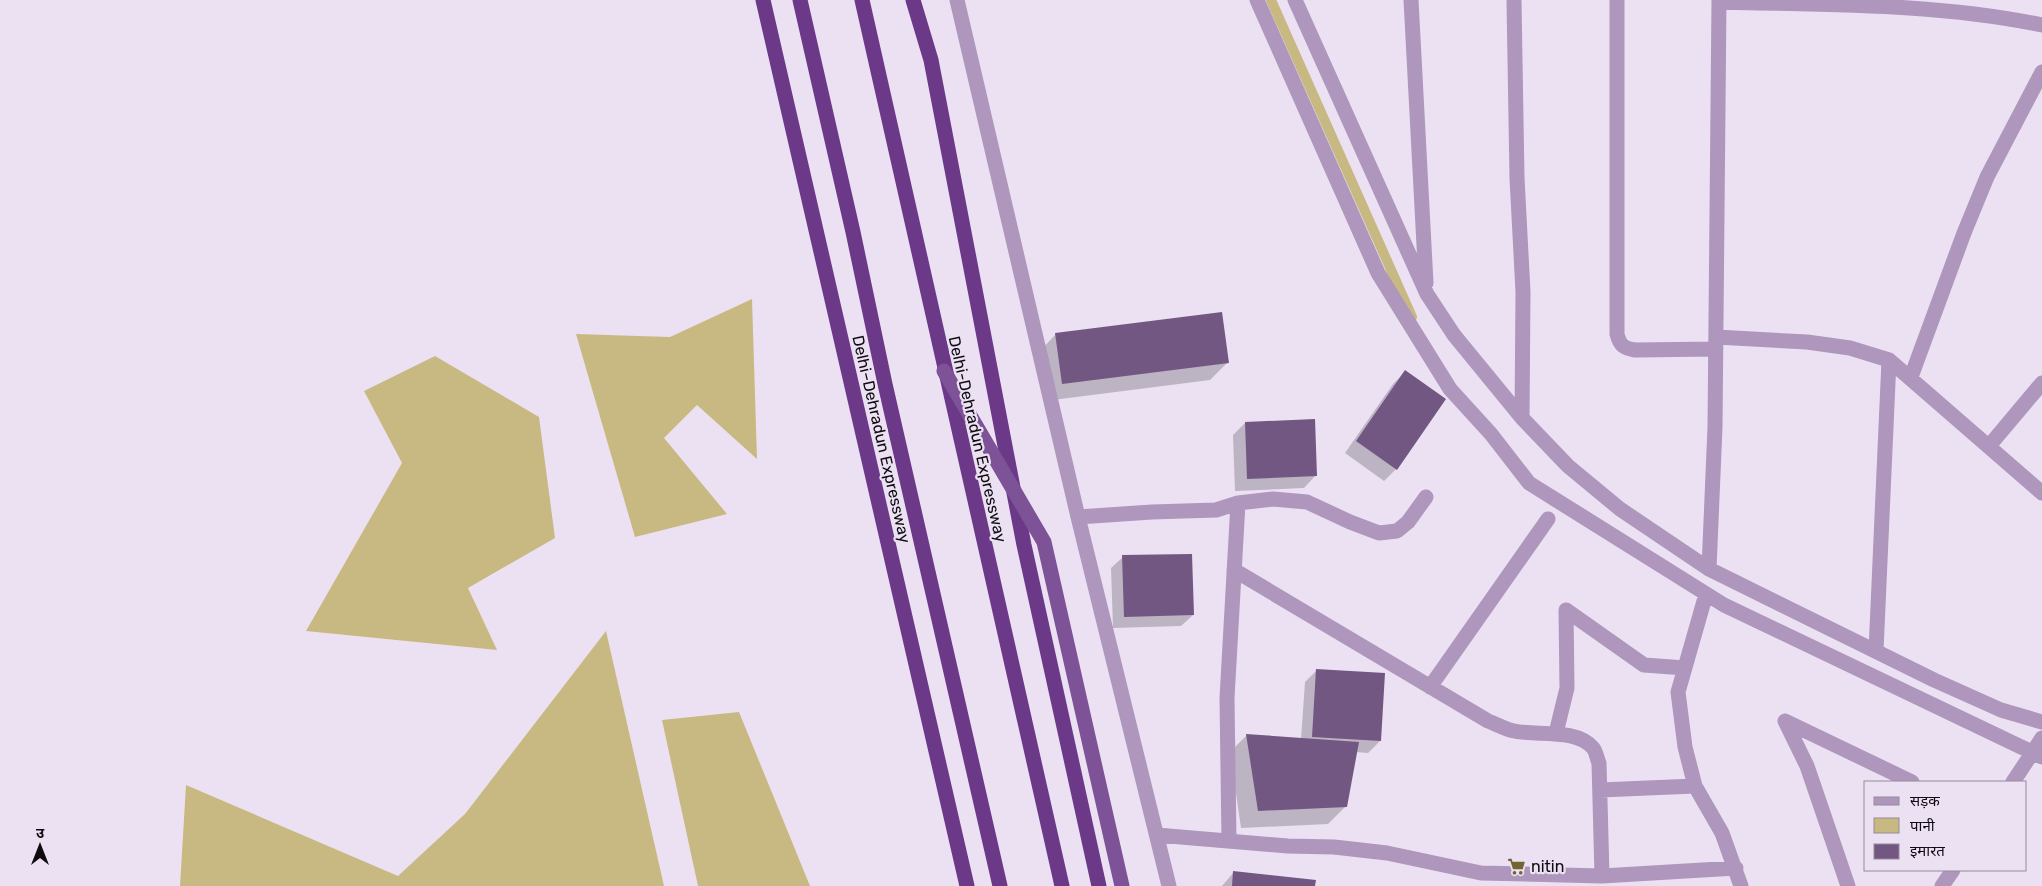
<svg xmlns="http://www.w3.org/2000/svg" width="2042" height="886" font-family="Rubik,'Noto Sans Devanagari',sans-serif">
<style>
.water{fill:#c8b982}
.shadow{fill:#0003}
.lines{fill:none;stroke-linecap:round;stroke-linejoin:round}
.stream{stroke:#c8b982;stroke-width:10}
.building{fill:#725782}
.street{stroke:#ae96bc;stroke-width:15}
.highway{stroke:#6c3888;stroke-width:15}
.primary-bridge{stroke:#7d5296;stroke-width:15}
.labels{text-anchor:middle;stroke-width:4.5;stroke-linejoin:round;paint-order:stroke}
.street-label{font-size:16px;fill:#0e0b10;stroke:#ece1f3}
.poi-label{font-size:16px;fill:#0e0b10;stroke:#ece1f3;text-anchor:start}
</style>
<rect width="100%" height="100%" fill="#ece1f3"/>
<path class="water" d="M752,299L757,459L697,405L664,438L727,514L635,537L576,334L670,337Z
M435,356L539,417L555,538L468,588L497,650L306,631L402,463L364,391Z
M606,631L664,886H180L186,785L398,876L465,814Z
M739,712L810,886H698L662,720Z"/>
<path class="shadow" d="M1056,334L1228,362L1210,380L1045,401L1039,352Z
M1405,372L1396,469L1384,481L1345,453L1393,384Z
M1245,423L1315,476L1304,488L1235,491L1233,435Z
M1123,557L1193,615L1181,626L1113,628L1111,568Z
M1317,670L1384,674L1380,741L1368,753L1356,752L1346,806L1328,824L1241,828L1230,752L1247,735L1301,739L1305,682Z
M1234,872L1314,886H1222Z"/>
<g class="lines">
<path class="stream" d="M1271,0L1412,317"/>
</g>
<path class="building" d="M1222,312L1229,363L1062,384L1055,333Z
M1405,370L1446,399L1397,470L1356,441Z
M1315,419L1317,476L1247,479L1245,422Z
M1192,554L1194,615L1124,617L1122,555Z
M1316,669L1385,673L1381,741L1312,737Z
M1246,734L1359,742L1347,807L1258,811Z
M1233,871L1316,880L1315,886H1232Z"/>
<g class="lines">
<path class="street" d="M957,0L1078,517L1169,886
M1257,0L1378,273L1450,389L1491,434L1529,483L1724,605L2042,757
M1295,0L1427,294L1454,335L1522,418L1568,466L1620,509L1709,569L1934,680L2001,710L2042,722
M1411,0L1426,283
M1514,0L1517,178L1523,292L1522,418
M1617,0V334C1620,346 1624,348 1635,350L1716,349
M1719,2C1826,5 1936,3 2042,25
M1716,337L1807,342L1850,348L1889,360L2042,493
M1911,377L1964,233L1987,177L2042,72
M1989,446L2042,383
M1078,517L1152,512L1216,510L1238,503L1273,499L1307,502L1350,522L1379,533L1397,531L1408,522L1426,497
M1709,569L1715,427L1719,0
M1234,570L1488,721C1496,724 1505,729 1514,731C1537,736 1576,728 1593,748C1596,751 1597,759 1599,763L1602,876
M1706,594L1678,692L1685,747L1695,786L1722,833L1741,886
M1876,651L1889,360
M1430,687L1548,519
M1556,733L1567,688L1566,610L1644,665L1685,668
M2013,782L2042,738
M1600,790L1695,786
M1157,835L1288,846L1334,847L1387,853L1481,873L1602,876L1736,868
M1229,840L1227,698L1238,503
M1848,886L1807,766L1785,721L1912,782
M1942,886L1953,870"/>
<path class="highway" d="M763,0L967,886
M800,0L853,232L885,384L1000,886
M862,0C929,295 995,591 1062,886
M913,0L931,60L1024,545L1099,886"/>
<path class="primary-bridge" d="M944,371L1044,542L1122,886"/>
</g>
<defs>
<symbol id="supermarket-bare" viewBox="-9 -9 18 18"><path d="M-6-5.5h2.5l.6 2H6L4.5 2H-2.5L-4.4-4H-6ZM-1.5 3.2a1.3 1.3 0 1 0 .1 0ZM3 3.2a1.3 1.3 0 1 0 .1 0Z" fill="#726532" stroke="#ece1f3" stroke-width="2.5" paint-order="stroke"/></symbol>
</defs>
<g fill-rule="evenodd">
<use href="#supermarket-bare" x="1504" y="854" width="25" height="25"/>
</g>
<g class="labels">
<g class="street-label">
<text transform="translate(882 439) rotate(77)" y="6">Delhi–Dehradun Expressway</text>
<text transform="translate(978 439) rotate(77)" y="6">Delhi-Dehradun Expressway</text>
</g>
<g class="poi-label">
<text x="1531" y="872">nitin</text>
</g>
</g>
<rect x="1864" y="781" width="162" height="90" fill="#ece1f3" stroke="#938b98"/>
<rect x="1874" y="797" width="25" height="8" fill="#ae96bc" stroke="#938b98"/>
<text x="1910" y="806" font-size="15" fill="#0e0b10">सड़क</text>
<rect x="1874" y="818" width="25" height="15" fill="#c8b982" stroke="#938b98"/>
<text x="1910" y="831" font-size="15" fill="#0e0b10">पानी</text>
<rect x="1874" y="844" width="25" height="15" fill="#725782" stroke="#938b98"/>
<text x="1910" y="856" font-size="15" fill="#0e0b10">इमारत</text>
<g transform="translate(40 846)" stroke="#ece1f3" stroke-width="4" paint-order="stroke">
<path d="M0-4L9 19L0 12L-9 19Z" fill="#0e0b10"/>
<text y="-8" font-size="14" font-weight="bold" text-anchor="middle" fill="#0e0b10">उ</text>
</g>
</svg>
